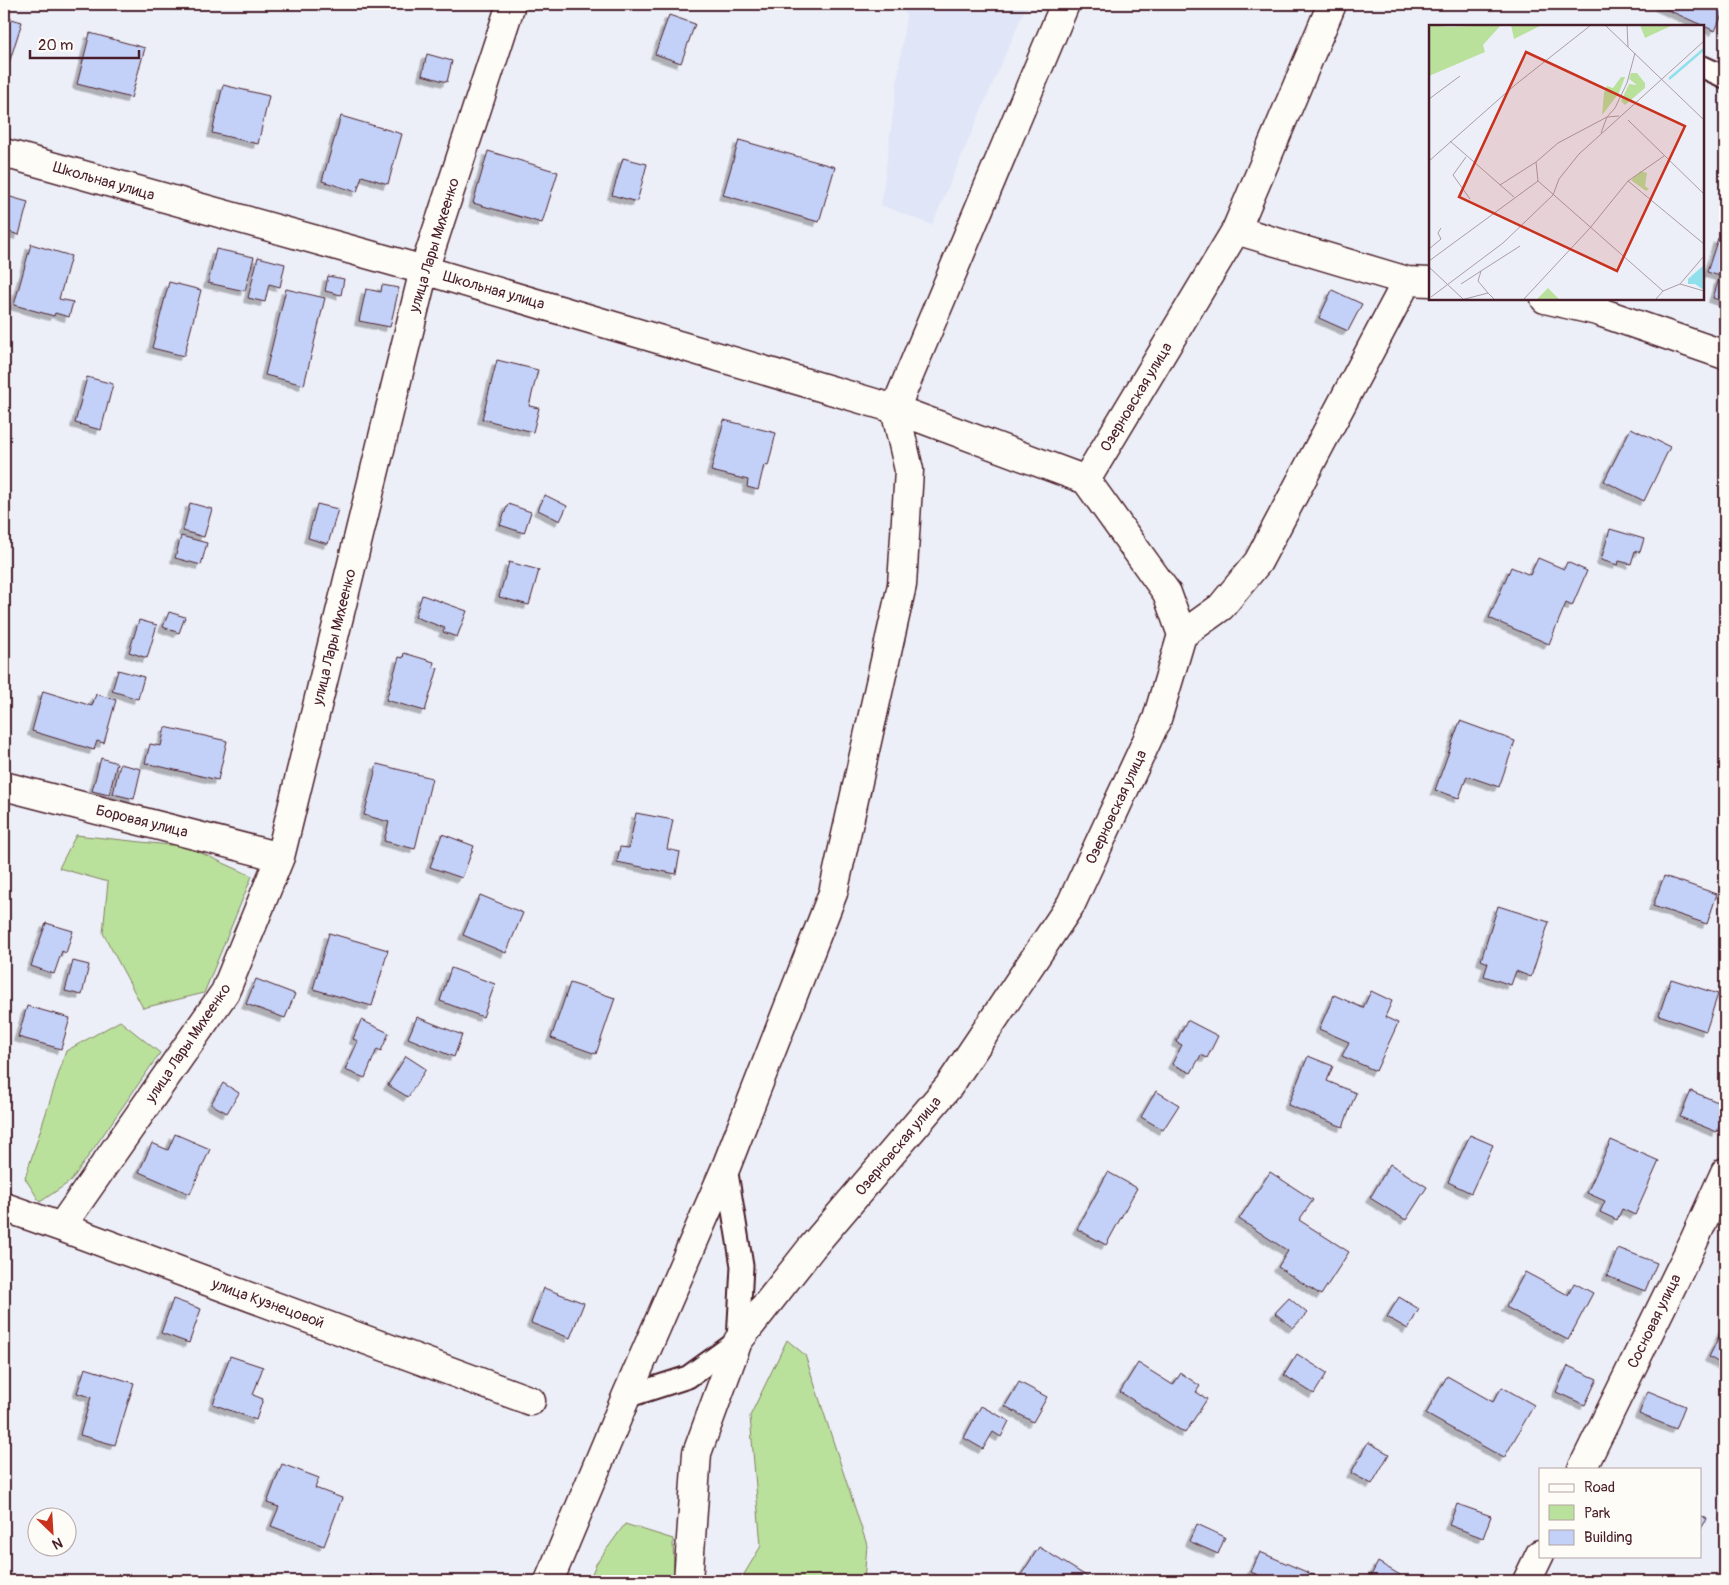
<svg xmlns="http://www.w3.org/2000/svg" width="1729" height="1585" font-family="Pangolin,sans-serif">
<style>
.built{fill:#e0e6f7}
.green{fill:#bae19c;stroke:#828064}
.building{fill:#c3d1f8;stroke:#4a1f2b;filter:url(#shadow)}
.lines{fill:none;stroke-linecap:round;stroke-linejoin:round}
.service-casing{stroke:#4a1f2b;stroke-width:25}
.minor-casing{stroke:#4a1f2b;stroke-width:31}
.service{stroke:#fdfcf7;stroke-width:21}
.minor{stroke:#fdfcf7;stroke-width:28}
.labels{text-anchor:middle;stroke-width:4;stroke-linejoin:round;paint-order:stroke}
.street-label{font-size:15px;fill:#4a1f2b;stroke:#fdfcf7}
.inset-river{fill:none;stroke:#8fe0eb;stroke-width:2.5}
.inset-road{fill:none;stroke:#ab9ca5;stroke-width:1}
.view{fill:#c8321e;fill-opacity:0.15;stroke:#c8321e;stroke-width:2.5}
.inset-edge{fill:none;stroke:#4a1f2b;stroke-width:2.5}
</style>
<defs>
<filter id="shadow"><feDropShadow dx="-4.5" dy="4.5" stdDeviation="0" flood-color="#0004"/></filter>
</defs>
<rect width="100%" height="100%" fill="#eceff7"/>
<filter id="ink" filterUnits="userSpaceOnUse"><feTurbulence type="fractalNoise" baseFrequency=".02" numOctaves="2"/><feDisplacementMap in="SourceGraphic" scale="10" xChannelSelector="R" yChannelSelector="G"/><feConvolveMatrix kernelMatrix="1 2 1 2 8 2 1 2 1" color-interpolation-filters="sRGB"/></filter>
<g filter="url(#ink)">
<path class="built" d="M900,4H1027L932,225L881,205L906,15Z"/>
<path class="green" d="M76,835L188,847L252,876L204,993L143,1008L103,933L108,882L59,868Z
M120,1021L160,1053L71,1181L40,1202L25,1178L66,1051Z
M787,1340L805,1355L867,1545L864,1581H740L761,1546L750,1416Z
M625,1524L673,1539L674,1581H589L596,1564Z"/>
<path class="building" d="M1660,4H1725V8L1715,31L1659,6Z
M669,15L695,24L681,63L655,54Z
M4,17L22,22L5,76L4,75Z
M90,33L145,48L131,98L77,84Z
M427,54L452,61L447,82L422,75Z
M223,85L269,96L258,144L212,133Z
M341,116L402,134L388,184L362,176L357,192L322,181Z
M739,140L835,167L819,222L723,195Z
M488,151L558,172L542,223L473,203Z
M623,158L647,164L637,202L612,195Z
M7,196L28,202L19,235L4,230V209Z
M1718,238L1725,241V302L1713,298L1720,276L1707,272Z
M31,244L71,256L59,299L73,302L69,317L55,313L54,316L14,305Z
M216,249L254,257L245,291L208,283Z
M258,257L285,264L280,287L269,284L265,302L248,298Z
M328,276L344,279L341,295L325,291Z
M169,282L201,290L184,356L152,348Z
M382,285L399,288L390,327L359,321L366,289L381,292Z
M286,289L325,298L304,385L265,375Z
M1332,290L1362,304L1348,331L1319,318Z
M497,360L538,370L529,406L539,408L533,432L482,419Z
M87,377L113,384L101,430L75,423Z
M724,420L776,433L768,466L764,465L758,490L747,487L748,480L711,471Z
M1631,428L1670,447L1644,501L1604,481Z
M545,495L567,506L560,521L538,510Z
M190,503L212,509L204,537L183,531Z
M317,504L338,509L328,544L308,538Z
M508,504L531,512L524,533L500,525Z
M1610,529L1644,539L1640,552L1635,551L1631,564L1619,561L1618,565L1601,560Z
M181,536L207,543L201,565L175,558Z
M1538,558L1564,569L1567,562L1587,571L1572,606L1566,603L1549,644L1489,618L1511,567L1530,575Z
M509,562L539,570L529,605L499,597Z
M422,595L467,611L457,637L443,632L445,628L415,617Z
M169,612L185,617L179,633L163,627Z
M139,620L157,625L147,658L129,652Z
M404,653L434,662L433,667L438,668L425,711L386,700L399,657L403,658Z
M118,670L144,677L138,699L112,691Z
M43,691L92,706L96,694L116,700L104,743L97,741L94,750L32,731Z
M1460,721L1515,741L1499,787L1467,776L1459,798L1435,790Z
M165,727L227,741L218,780L145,763L150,744L161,746Z
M101,758L117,763L109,795L92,791Z
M120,764L141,769L134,799L113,794Z
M377,764L432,778L415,849L384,841L389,822L364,815Z
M636,813L673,820L667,849L680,852L676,874L617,862L620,847L629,848Z
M442,834L474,846L462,878L430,867Z
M1664,876L1717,894L1707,924L1653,906Z
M480,895L523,913L506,953L463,935Z
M1498,906L1549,922L1531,977L1516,971L1511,985L1484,976L1488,963L1481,960Z
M46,923L73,931L66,953L62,951L54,974L31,966Z
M329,933L388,950L372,1006L313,989Z
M73,961L89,965L82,995L65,991Z
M451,968L495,984L483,1017L440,1001Z
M256,979L295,994L285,1018L246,1004Z
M1671,979L1718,994L1706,1031L1659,1015Z
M570,983L615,998L596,1054L551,1038Z
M1371,991L1392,1001L1385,1017L1398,1023L1376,1071L1342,1056L1349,1042L1319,1029L1334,995L1363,1008Z
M27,1006L70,1018L61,1049L18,1037Z
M417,1017L462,1035L454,1057L408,1038Z
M361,1020L389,1033L381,1051L377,1049L365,1078L345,1070L358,1041L353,1039Z
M1187,1020L1218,1036L1207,1058L1201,1055L1191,1073L1172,1064L1182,1045L1176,1042Z
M406,1056L426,1069L408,1097L388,1085Z
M1308,1056L1333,1066L1327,1081L1356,1093L1343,1127L1288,1105Z
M223,1083L239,1093L227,1113L211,1104Z
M1156,1091L1179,1105L1163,1130L1141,1117Z
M1691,1091L1725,1105V1112L1717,1132L1680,1117Z
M175,1134L210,1149L190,1194L139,1172L152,1143L168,1150Z
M1470,1135L1493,1145L1471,1193L1448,1182Z
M1611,1140L1659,1161L1635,1215L1622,1209L1617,1220L1600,1212L1605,1201L1587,1193Z
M1390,1164L1427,1187L1406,1220L1370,1198Z
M1108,1172L1137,1188L1106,1245L1077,1229Z
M1270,1172L1313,1200L1299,1220L1349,1252L1321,1295L1278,1267L1288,1251L1239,1219Z
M1618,1248L1657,1263L1645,1291L1607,1276Z
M1525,1272L1568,1295L1574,1283L1593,1293L1568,1340L1506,1307Z
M544,1288L584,1303L570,1338L531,1323Z
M1399,1297L1419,1309L1408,1329L1387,1317Z
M1289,1298L1307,1313L1293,1328L1275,1313Z
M173,1299L201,1309L189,1343L161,1333Z
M1725,1325V1366L1709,1357Z
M1297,1354L1327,1373L1314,1394L1284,1375Z
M230,1356L263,1367L253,1395L263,1399L256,1420L213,1404Z
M1138,1363L1173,1385L1181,1373L1200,1386L1196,1392L1207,1399L1185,1433L1120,1392Z
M1568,1366L1597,1379L1585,1405L1556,1392Z
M85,1368L134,1383L115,1445L80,1435L91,1397L77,1393Z
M1447,1376L1493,1402L1502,1387L1534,1405L1504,1458L1426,1414Z
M1019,1382L1047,1397L1033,1422L1005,1406Z
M1648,1391L1685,1406L1676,1429L1639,1414Z
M981,1406L1009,1421L1001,1437L993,1432L983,1449L964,1438Z
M1368,1442L1389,1454L1372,1484L1351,1473Z
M282,1464L319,1478L315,1488L342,1498L324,1546L271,1526L279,1507L267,1503Z
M1457,1504L1491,1516L1483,1538L1449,1525Z
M1700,1515L1707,1519L1700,1530Z
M1197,1524L1225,1537L1218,1554L1189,1541Z
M1039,1547L1091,1579L1089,1581H1017Z
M1260,1552L1318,1577L1317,1581H1272L1251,1572Z
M1378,1562L1400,1575L1397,1581H1368Z
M366,1574L386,1581H363Z"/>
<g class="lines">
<defs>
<path id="service" d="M1703,67L1725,77
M626,1397L688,1377L738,1341L742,1266L726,1167"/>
<path id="minor" d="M4,153L424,270L895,409L1086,480
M1236,230L1407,281L1430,282
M1545,299L1597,311L1725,355
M1182,635L1221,607L1258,562L1407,281
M4,786L280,857
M4,1207L61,1227L531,1401
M61,1227L225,992L280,857L424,270L511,4
M1582,1469L1693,1243L1725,1172
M549,1581L626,1397L726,1167L833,893L902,585L909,470L895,409L1065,4
M688,1581L697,1453L738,1341L812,1247L949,1086L1071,904L1157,719L1182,635L1167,593L1086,480L1236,230L1332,4
M1527,1581L1540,1554"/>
</defs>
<use href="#service" class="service-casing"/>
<use href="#minor" class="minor-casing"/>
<use href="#service" class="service"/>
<use href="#minor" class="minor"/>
</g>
</g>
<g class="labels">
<g class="street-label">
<text transform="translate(104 181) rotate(16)" y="5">Школьная улица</text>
<text transform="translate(434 245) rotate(-73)" y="5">улица Лары Михеенко</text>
<text transform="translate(494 290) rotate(16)" y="5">Школьная улица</text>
<text transform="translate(1136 397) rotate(-59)" y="5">Озерновская улица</text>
<text transform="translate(334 637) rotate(-76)" y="5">улица Лары Михеенко</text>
<text transform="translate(1116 807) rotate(-65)" y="5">Озерновская улица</text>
<text transform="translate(142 821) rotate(14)" y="5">Боровая улица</text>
<text transform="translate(188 1043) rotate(-56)" y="5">улица Лары Михеенко</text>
<text transform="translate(898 1146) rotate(-50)" y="5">Озерновская улица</text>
<text transform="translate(268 1303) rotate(20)" y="5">улица Кузнецовой</text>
<text transform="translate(1654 1321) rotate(-64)" y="5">Сосновая улица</text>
</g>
</g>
<g transform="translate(1429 25)">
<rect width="275" height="275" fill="#eceff7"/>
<path d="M0,0L20,2L72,0L54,20L56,27L0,51ZM82,0H113L85,14ZM211,0H244L216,13ZM202,48H208L216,58V63L196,80L192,76L200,59L208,60L200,54ZM192,52H196L190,68L173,90L175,68L178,61L184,63ZM212,146L218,148L216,161L220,164L217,166L202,155ZM119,263L131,275H107Z" fill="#bae19c"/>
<path d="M275,240V265L266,259H259V254Z" fill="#8fe0eb"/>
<path class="inset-river" d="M240,54L275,24"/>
<path class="inset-road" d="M176,0L275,95M198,0L199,22M0,74L31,51M199,95L275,169M172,108L178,92L190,91M21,116L85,172M37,132L24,150L41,174M0,136L86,60L162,0M109,156L234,266M199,156L275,219M71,160L107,137M0,224L12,214L9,208L12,203M0,236L109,156L107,137L129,118L178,92L186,83L198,58L206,28M0,242L34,274M32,259L52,246M251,259L275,266M59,268L49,256L52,246L91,221M2,272L74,218L124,170L130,154L150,129L275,16M32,275L59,268L66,275M94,275L161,203L199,156L235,131M226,275L234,266L251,259L275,231"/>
<path class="view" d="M97,27L256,101L188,246L30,172Z"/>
<rect width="275" height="275" class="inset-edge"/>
</g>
<rect width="1729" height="1585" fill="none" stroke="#fdfcf7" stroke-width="20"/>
<rect x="10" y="10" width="1709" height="1565" fill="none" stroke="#4a1f2b" stroke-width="2" filter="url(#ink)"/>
<rect x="1539" y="1468" width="162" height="90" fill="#fdfcf7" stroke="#b5a4a5"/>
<rect x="1549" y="1484" width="25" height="8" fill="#fdfcf7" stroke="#b5a4a5"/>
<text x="1584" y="1492" font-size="15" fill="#4a1f2b">Road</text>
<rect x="1549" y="1505" width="25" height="15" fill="#bae19c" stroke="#b5a4a5"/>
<text x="1584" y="1518" font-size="15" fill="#4a1f2b">Park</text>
<rect x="1549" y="1530" width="25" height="15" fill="#c3d1f8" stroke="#b5a4a5"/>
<text x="1584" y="1542" font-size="15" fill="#4a1f2b">Building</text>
<g transform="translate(52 1532) rotate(155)"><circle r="24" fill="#fdfcf7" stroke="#b5a4a5"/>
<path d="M0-4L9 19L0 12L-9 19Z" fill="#c8321e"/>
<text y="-8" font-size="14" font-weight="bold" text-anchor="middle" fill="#4a1f2b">N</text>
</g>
<path d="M30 50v8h109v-8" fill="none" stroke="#4a1f2b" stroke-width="2.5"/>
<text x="38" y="50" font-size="15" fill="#4a1f2b" stroke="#fdfcf7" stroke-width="4" paint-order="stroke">20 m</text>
</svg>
